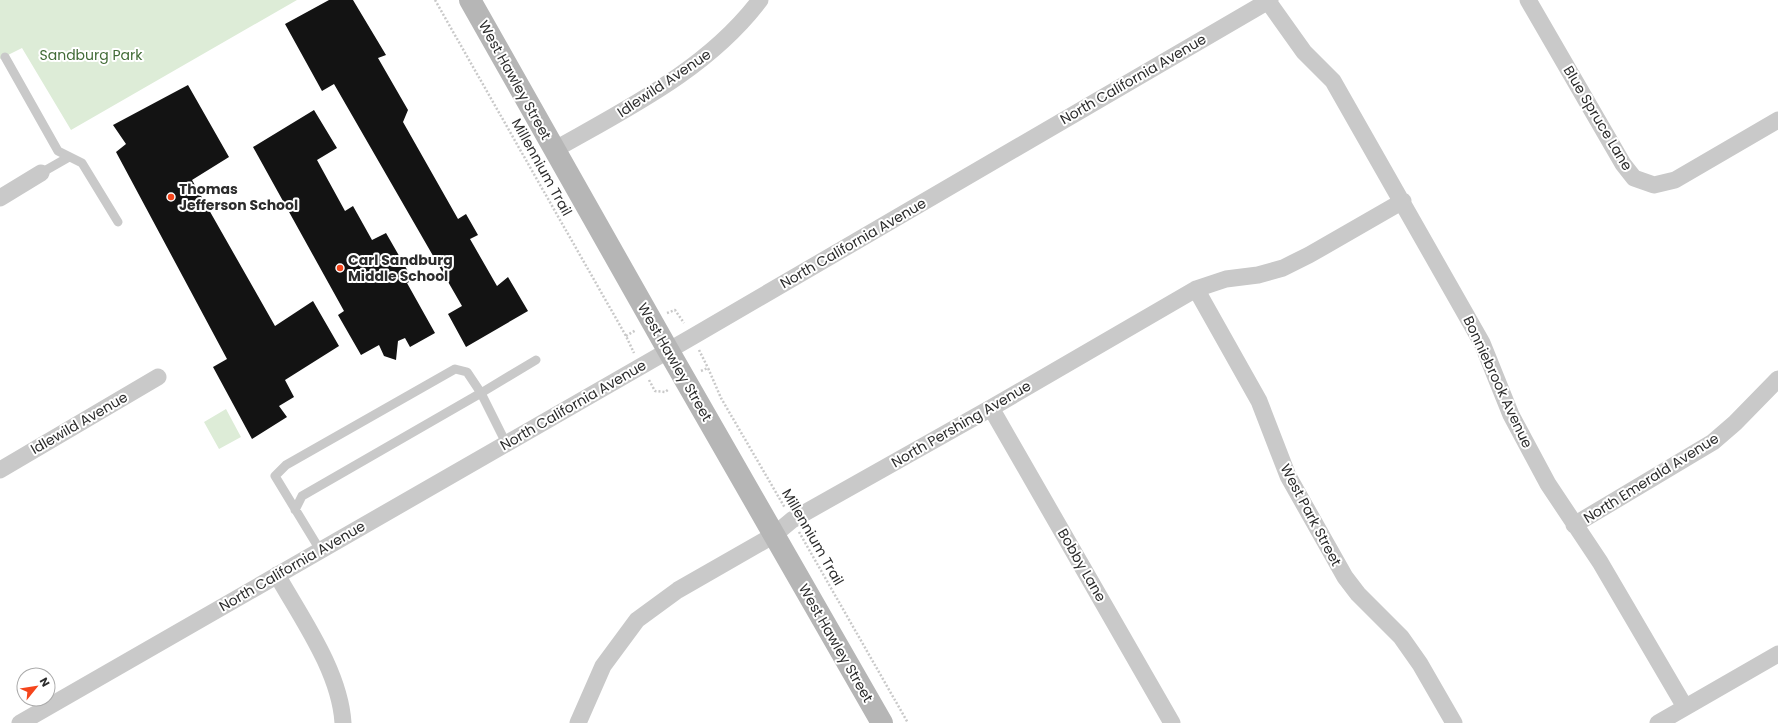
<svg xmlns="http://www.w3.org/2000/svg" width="1778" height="723" font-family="Poppins,sans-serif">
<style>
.green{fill:#ddecd7}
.building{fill:#131313}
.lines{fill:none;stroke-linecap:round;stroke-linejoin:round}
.path{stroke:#c9c9c9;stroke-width:2.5;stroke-dasharray:2 2;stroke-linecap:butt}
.lane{stroke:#c9c9c9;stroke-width:9}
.street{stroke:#c9c9c9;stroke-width:17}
.secondary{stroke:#b6b6b6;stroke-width:22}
.poi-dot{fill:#f5451c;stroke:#fff;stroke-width:1.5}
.labels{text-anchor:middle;stroke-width:4;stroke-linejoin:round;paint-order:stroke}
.park-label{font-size:14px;fill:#416b36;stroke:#fff}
.street-label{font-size:14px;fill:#2c2c2c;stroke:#fff}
.poi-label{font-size:14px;font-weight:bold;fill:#2c2c2c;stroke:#fff;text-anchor:start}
</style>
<rect width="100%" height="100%" fill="#fff"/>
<path class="green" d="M0,0H297L71,130L22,48L0,59Z
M226,409L241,437L219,449L204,422Z"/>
<path class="building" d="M329,0H353L386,55L378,58L408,110L403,122L458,219L466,214L478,235L470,239L497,286L508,277L528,311L466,347L448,314L462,306L334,84L322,91L285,24Z
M188,85L229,157L192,180L275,326L313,301L339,346L285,380L294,397L279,406L287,417L252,439L213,367L227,359L116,152L126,144L113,125Z
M314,110L337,148L317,160L345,211L353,206L372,240L386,233L413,280L407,283L435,333L410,347L405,338L398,341L396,360L384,356L379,345L361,355L338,315L344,311L253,147Z"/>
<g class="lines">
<path class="path" d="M435,0L626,336L634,353
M667,313L675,310L684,323
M626,336L636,330
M699,350L708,368
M701,371L708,368L721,398L785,508
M649,380L655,391L665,392L669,389
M799,532L908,723"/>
<path class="lane" d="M5,57L58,151L82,163L118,222
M41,173L69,157
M295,510L302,496L481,393L506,443
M320,550L275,476L286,465L455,369L467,372L481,393L536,360"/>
<path class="street" d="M1267,0L1304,52L1333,81L1482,343L1511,415L1548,484L1600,562L1685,707
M1528,0L1623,164L1634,178L1654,185L1675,180L1778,120
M554,150C628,108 708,69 760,0
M0,198L41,173
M1196,289L1259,401L1288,476L1345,577L1358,594L1401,637L1420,664L1454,723
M991,408L1172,723
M0,470L158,377
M1574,525L1713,442L1735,423L1778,379
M277,575C302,619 340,672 343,723
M20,723L692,337L1270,0
M578,723L603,666L637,620L678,590L774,535L792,520L991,408L1196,289L1226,279L1258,275L1283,268L1309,255L1403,201
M1658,723L1778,654"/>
<path class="secondary" d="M470,0L668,350L882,723"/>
</g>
<g class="poi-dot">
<circle cx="171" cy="197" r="4"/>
<circle cx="340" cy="268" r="4"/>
</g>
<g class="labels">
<g class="park-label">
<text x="91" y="60">Sandburg Park</text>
</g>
<g class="street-label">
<text transform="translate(1133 79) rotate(-30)" y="5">North California Avenue</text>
<text transform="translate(515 80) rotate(61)" y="5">West Hawley Street</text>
<text transform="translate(664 83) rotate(-34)" y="5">Idlewild Avenue</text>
<text transform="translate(1598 118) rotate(59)" y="5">Blue Spruce Lane</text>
<text transform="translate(542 167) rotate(61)" y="5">Millennium Trail</text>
<text transform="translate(853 243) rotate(-30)" y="5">North California Avenue</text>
<text transform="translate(675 362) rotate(60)" y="5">West Hawley Street</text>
<text transform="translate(1498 382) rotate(65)" y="5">Bonniebrook Avenue</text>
<text transform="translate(573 405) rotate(-30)" y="5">North California Avenue</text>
<text transform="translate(79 423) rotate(-30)" y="5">Idlewild Avenue</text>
<text transform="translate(961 424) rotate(-30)" y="5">North Pershing Avenue</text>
<text transform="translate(1651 478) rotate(-32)" y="5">North Emerald Avenue</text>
<text transform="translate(1311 515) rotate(62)" y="5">West Park Street</text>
<text transform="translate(813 537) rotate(60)" y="5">Millennium Trail</text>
<text transform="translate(1082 565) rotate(60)" y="5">Bobby Lane</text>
<text transform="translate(292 566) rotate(-30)" y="5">North California Avenue</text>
<text transform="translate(836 643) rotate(60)" y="5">West Hawley Street</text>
</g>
<g class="poi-label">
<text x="179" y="194">Thomas<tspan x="179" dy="16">Jefferson School</tspan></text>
<text x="348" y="265">Carl Sandburg<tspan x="348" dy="16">Middle School</tspan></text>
</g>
</g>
<g transform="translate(36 687) rotate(60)"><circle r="19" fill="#ffffff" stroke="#ababab"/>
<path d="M0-3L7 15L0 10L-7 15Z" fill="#f5451c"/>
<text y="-6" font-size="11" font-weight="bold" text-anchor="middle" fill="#2c2c2c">N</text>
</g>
</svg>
